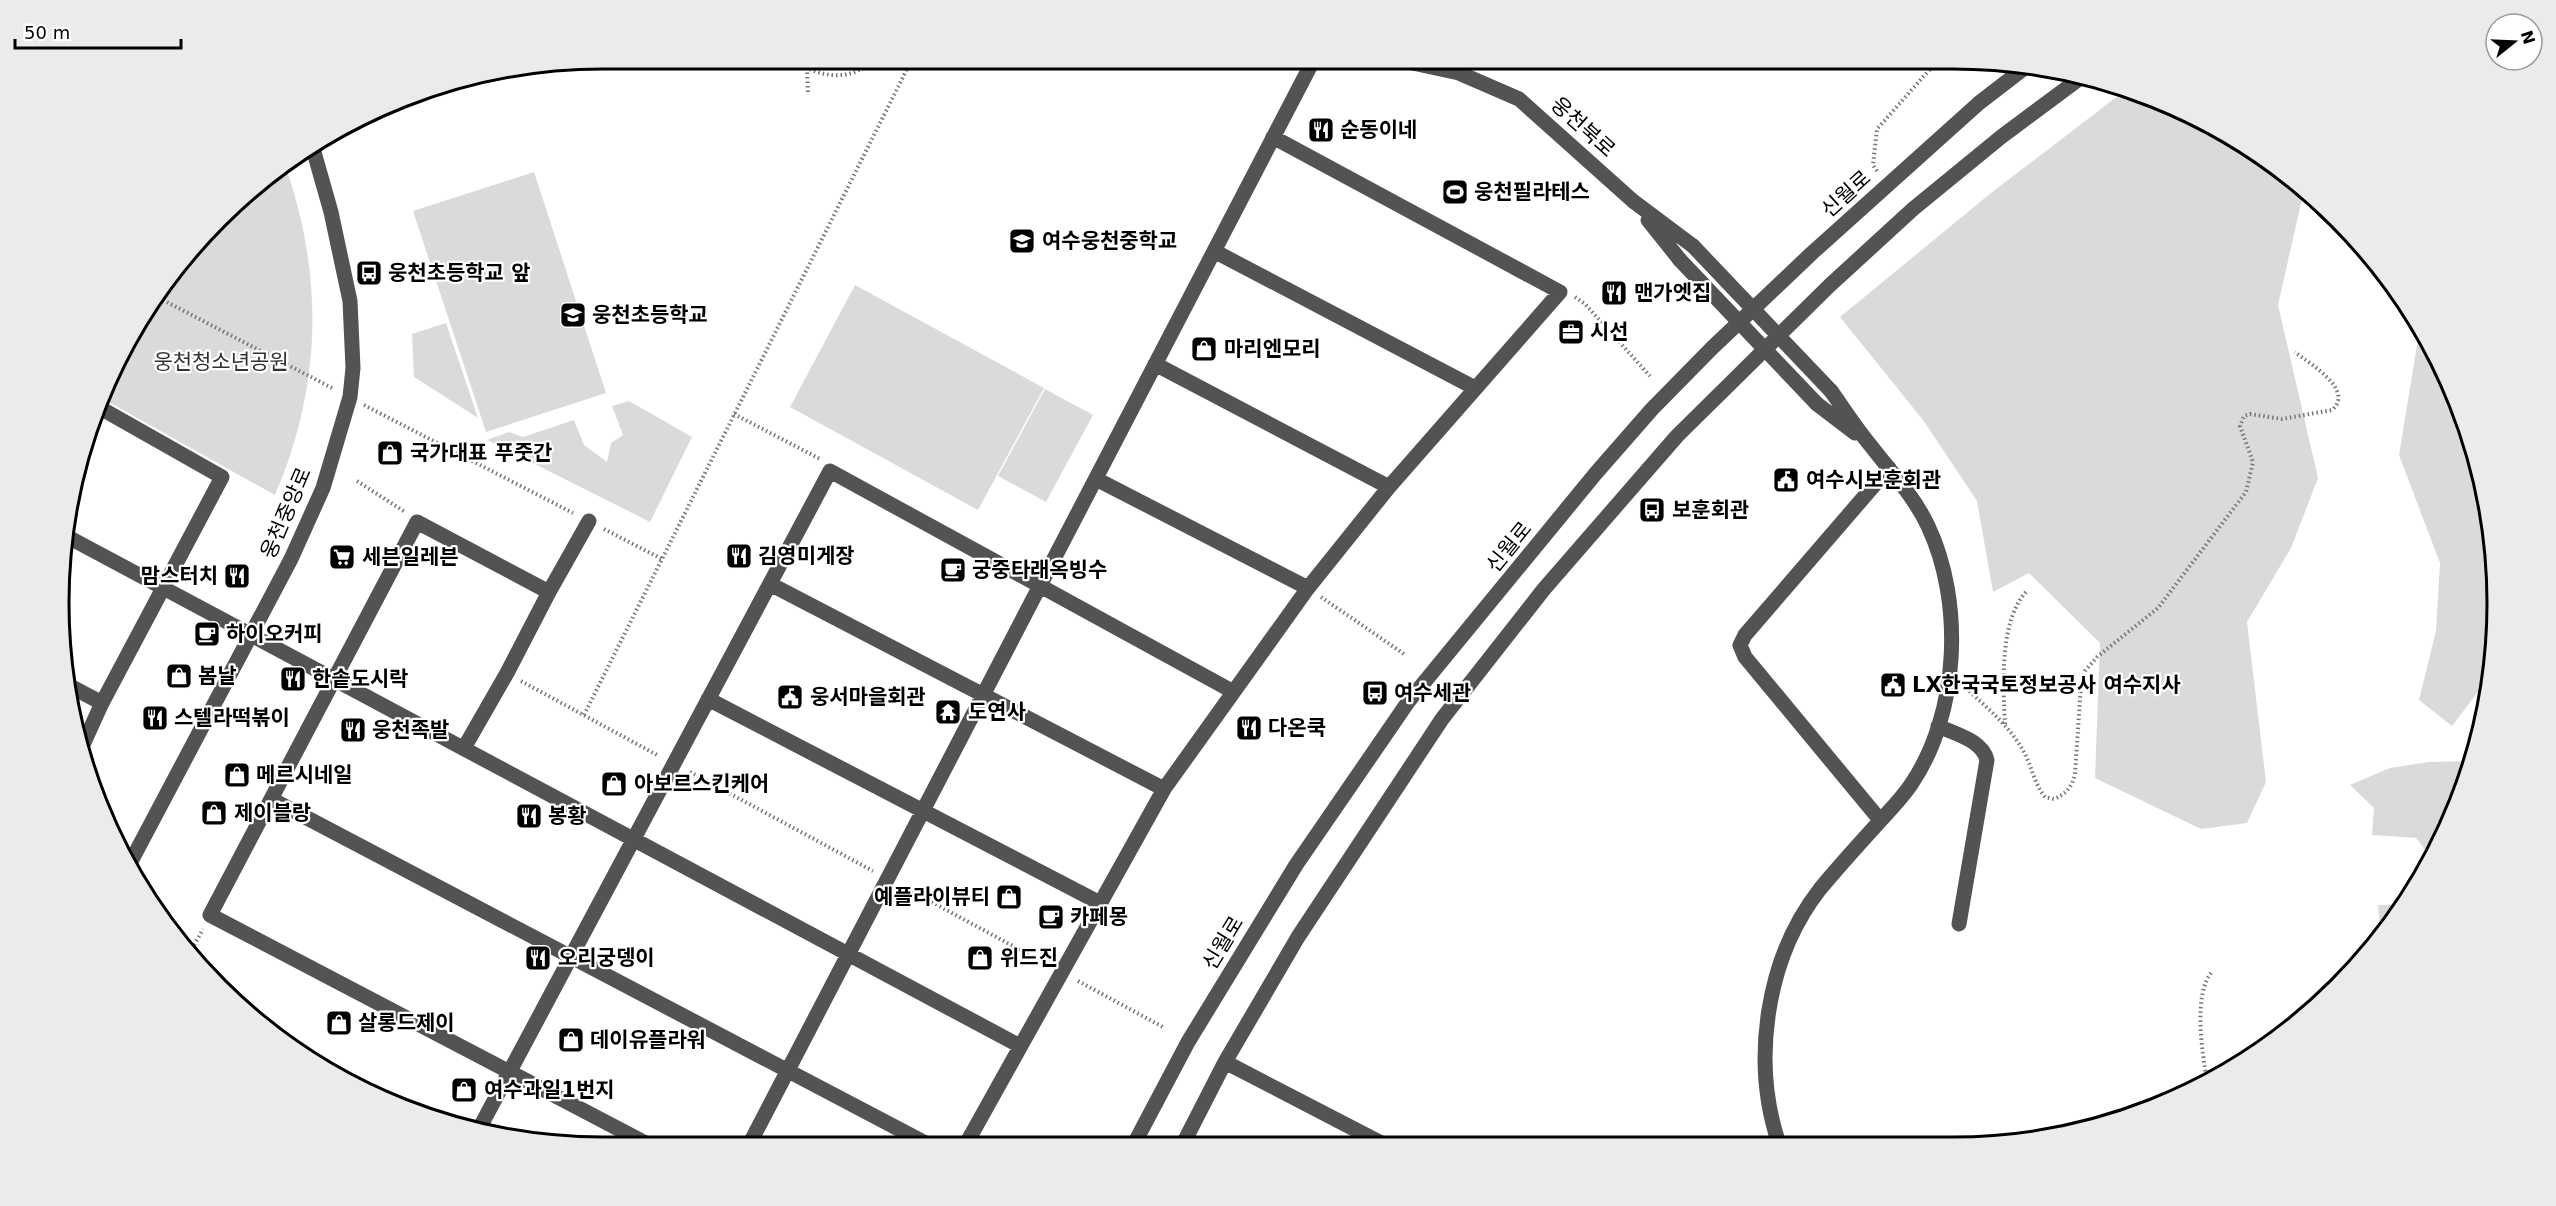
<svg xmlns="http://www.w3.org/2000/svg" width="2556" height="1206" font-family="'DejaVu Sans','Noto Sans KR',sans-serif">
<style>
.green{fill:#dadada}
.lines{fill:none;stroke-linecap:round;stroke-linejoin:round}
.path{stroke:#757575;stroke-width:4;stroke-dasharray:1.5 3;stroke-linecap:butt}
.minor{stroke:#535353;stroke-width:15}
.minor-bridge{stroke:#535353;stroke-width:15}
.labels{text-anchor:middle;stroke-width:4.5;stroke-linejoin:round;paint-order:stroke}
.street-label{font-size:21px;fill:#000;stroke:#fff}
.poi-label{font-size:21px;font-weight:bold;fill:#000;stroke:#fff;text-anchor:start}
.park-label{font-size:21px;fill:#313131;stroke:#fff}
.rim{fill:none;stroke:#000;stroke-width:3}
</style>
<rect width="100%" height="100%" fill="#fff"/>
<path class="green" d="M2127,89L2161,100L2255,150L2304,190L2278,305L2318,478L2291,548L2247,622L2266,782L2247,823L2201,829L2095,778L2100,643L2029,573L1993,592L1977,501L1923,420L1840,317L1991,193Z
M285,165C324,276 322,386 275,495L105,400L131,331L244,193Z
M534,172L606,393L486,432L413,211Z
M855,285L1044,388L978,510L790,407Z
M446,323L478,418L414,377L412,334Z
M2420,327L2438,361L2433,371L2449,381L2456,394L2487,496L2497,603L2490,676L2452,726L2419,700L2436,631L2440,563L2399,455Z
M1045,389L1093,415L1046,502L998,476Z
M629,401L692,437L650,522L487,440L509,432L523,437L574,420L584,445L607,462L611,443L623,435L612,406Z
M2471,761L2456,811L2430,856L2416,838L2372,835L2374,808L2350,785L2390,768L2428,762Z
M2403,904L2381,939L2378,905Z"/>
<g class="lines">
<path class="path" d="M795,59C817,79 853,82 874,59
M807,68L808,93
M1877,171L1873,165L1877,129L1939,59
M1575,297L1585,304L1650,376
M159,298L334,389
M364,405L573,513
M734,414L820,459
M357,481L405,512
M604,529L662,559
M1321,597L1404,654
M521,681L659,756
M1966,688C1988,709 2011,727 2025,754C2032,768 2035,785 2045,797L2054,799C2066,794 2072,787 2075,774L2081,685L2085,671L2097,657L2158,608L2246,492L2253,462L2240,426L2244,416L2250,414L2282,419L2332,410C2355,390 2310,364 2295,352
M584,715L912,59
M2005,724C2003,685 1999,618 2028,590
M690,772L873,871
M904,887L1048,965
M192,949L203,929
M1078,981L1163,1027
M2207,1080C2202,1053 2193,993 2212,972"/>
<path class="minor" d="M1394,59L1459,73L1519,99L1633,201L1693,246
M1648,220L1680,260
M1214,251L1475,388
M1155,364L1389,487
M1817,404L1855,433
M1096,479L1308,588
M68,537L1020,1046
M770,584L1164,789
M549,592L589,521
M66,684L102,703
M708,699L1100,903
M1938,726C1955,734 1982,740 1987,760L1959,924
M464,748L507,673L549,592L417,522L210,915L653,1147
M81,749L102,703L222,477L102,409
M271,799L931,1146
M1880,820L1745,657L1740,645L1745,635L1889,468
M128,867L291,559L323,488L350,397L353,368L350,301L331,212L312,145
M1225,1062L1385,1145
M478,1131L830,471L1232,691
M1779,1144C1751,1061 1766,958 1820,889C1839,866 1860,843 1880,821C1891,809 1903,797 1912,783C1959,713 1964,602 1928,526C1914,496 1891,472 1871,446C1856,428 1844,409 1831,391
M965,1146L1164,789L1308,588L1389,487L1560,292L1273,137
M1133,1146L1188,1042L1296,865L1408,702L1596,473L1652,409L1712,348L1812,253L1979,103L2027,66
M1182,1146L1225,1062L1298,937L1442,719L1544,589L1677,436L1829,286L1913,209L2001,137L2083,76
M748,1147L1314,59"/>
<path class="minor-bridge" d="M1693,246L1831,391
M1680,260L1817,404"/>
</g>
<defs>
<symbol id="restaurant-square" viewBox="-11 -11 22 22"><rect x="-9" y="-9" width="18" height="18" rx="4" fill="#000" stroke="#fff"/><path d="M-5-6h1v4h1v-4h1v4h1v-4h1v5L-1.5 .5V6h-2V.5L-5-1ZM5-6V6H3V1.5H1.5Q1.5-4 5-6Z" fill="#fff"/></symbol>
<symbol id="stadium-square" viewBox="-11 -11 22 22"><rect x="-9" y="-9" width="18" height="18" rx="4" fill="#000" stroke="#fff"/><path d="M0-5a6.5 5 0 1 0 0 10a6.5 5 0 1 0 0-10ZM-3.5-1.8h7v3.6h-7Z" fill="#fff"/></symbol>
<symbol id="school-square" viewBox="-11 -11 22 22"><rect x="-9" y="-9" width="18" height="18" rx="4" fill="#000" stroke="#fff"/><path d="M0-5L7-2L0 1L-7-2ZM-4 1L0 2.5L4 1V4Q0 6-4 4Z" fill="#fff"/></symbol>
<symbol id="bus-square" viewBox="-11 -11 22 22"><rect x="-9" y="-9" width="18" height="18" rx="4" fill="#000" stroke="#fff"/><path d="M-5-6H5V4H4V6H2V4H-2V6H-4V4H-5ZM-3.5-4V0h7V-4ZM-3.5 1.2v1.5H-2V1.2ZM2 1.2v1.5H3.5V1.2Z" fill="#fff"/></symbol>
<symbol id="office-square" viewBox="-11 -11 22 22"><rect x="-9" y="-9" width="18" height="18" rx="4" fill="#000" stroke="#fff"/><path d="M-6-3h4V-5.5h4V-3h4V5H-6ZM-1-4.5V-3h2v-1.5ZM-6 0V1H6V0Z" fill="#fff"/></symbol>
<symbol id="shop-square" viewBox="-11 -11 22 22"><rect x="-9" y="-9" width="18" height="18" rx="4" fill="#000" stroke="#fff"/><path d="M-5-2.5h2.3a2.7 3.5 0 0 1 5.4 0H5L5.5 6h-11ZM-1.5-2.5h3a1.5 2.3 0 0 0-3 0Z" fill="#fff"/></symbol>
<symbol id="civic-square" viewBox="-11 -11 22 22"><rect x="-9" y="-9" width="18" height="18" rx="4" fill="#000" stroke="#fff"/><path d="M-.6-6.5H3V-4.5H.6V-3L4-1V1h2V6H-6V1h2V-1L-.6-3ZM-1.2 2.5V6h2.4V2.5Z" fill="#fff"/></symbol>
<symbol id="supermarket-square" viewBox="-11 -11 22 22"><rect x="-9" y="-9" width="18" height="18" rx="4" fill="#000" stroke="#fff"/><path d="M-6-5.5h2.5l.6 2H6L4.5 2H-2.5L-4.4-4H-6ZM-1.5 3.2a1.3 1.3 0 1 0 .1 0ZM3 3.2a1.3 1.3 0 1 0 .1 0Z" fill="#fff"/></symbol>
<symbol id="cafe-square" viewBox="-11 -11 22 22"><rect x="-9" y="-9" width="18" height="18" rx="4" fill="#000" stroke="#fff"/><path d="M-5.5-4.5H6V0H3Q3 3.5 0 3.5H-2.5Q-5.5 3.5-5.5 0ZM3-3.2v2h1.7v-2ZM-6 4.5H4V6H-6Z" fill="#fff"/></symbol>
<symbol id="temple-square" viewBox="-11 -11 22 22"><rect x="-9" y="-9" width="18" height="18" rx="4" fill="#000" stroke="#fff"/><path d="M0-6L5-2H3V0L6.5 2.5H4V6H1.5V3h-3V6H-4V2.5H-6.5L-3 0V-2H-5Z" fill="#fff"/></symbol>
</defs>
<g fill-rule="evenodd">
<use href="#restaurant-square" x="1306" y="115" width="30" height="30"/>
<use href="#stadium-square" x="1440" y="177" width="30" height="30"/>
<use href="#school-square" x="1007" y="226" width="30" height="30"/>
<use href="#bus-square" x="354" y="258" width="30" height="30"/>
<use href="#restaurant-square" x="1599" y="278" width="30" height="30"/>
<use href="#school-square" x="558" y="300" width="30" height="30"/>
<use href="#office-square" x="1556" y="317" width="30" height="30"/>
<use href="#shop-square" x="1189" y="334" width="30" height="30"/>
<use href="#shop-square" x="375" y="438" width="30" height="30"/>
<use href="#civic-square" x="1771" y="465" width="30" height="30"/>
<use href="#bus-square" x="1637" y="495" width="30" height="30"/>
<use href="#restaurant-square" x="724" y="541" width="30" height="30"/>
<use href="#supermarket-square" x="327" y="542" width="30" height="30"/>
<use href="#cafe-square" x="938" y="555" width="30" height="30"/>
<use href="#restaurant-square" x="222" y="561" width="30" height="30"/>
<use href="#cafe-square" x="192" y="619" width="30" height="30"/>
<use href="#shop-square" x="164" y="661" width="30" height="30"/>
<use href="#restaurant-square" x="278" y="664" width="30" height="30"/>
<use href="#civic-square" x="1878" y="670" width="30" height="30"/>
<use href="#bus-square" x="1360" y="678" width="30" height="30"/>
<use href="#civic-square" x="775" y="682" width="30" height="30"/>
<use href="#temple-square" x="933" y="697" width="30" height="30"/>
<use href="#restaurant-square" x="140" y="703" width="30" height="30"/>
<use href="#restaurant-square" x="1234" y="713" width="30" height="30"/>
<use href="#restaurant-square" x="338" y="715" width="30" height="30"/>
<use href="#shop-square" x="222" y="760" width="30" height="30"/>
<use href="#shop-square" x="599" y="769" width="30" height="30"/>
<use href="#shop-square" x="199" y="798" width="30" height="30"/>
<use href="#restaurant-square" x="514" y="801" width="30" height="30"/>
<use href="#shop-square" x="994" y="882" width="30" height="30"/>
<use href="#cafe-square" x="1036" y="902" width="30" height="30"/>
<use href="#restaurant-square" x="523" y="943" width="30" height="30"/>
<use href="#shop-square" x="965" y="943" width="30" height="30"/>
<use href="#shop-square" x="324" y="1008" width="30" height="30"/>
<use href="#shop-square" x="556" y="1025" width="30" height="30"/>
<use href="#shop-square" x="449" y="1075" width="30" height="30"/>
</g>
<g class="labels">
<g class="street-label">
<text transform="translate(1583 127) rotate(42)" y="7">웅천북로</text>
<text transform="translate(1846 194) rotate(-42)" y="7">신월로</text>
<text transform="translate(286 513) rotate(-67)" y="7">웅천중앙로</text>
<text transform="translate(1509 547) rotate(-51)" y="7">신월로</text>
<text transform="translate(1223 943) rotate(-59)" y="7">신월로</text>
</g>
<g class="poi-label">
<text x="1340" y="137">순동이네</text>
<text x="1474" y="199">웅천필라테스</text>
<text x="1042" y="248">여수웅천중학교</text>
<text x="388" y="280">웅천초등학교 앞</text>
<text x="1634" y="300">맨가엣집</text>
<text x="592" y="322">웅천초등학교</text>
<text x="1590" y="339">시선</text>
<text x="1224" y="356">마리엔모리</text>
<text x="410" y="460">국가대표 푸줏간</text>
<text x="1806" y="487">여수시보훈회관</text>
<text x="1672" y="517">보훈회관</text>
<text x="758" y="563">김영미게장</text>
<text x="362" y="564">세븐일레븐</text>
<text x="972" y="577">궁중타래옥빙수</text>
<text x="218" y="583" text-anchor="end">맘스터치</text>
<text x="226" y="641">하이오커피</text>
<text x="198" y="683">봄날</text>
<text x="312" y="686">한솥도시락</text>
<text x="1912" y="692">LX한국국토정보공사 여수지사</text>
<text x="1394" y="700">여수세관</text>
<text x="810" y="704">웅서마을회관</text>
<text x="968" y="719">도연사</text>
<text x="174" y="725">스텔라떡볶이</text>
<text x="1268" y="735">다온쿡</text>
<text x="372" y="737">웅천족발</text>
<text x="256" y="782">메르시네일</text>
<text x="634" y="791">아보르스킨케어</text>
<text x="234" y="820">제이블랑</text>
<text x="548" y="823">봉황</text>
<text x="990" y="904" text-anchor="end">예플라이뷰티</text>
<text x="1070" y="924">카페몽</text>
<text x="558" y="965">오리궁뎅이</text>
<text x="1000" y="965">위드진</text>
<text x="358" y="1030">살롱드제이</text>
<text x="590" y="1047">데이유플라워</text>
<text x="484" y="1097">여수과일1번지</text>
</g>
<g class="park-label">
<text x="221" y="369">웅천청소년공원</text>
</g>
</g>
<path d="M0 0H2556V1206H0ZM603 69H1953A534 534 0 0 1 2487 603V603A534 534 0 0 1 1953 1137H603A534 534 0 0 1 69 603V603A534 534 0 0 1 603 69Z" fill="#ebebeb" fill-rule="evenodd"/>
<path class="rim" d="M603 69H1953A534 534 0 0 1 2487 603V603A534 534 0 0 1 1953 1137H603A534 534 0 0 1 69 603V603A534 534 0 0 1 603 69Z"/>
<g transform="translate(2514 42) rotate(72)"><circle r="28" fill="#ffffff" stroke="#999999" stroke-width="1.5"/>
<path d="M0-4.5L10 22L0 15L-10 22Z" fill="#000000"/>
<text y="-9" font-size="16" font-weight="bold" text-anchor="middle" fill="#000000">N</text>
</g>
<path d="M15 39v9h166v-9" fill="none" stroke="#000000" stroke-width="3"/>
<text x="24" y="39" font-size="18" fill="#000000" stroke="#ffffff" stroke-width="4.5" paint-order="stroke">50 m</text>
</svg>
